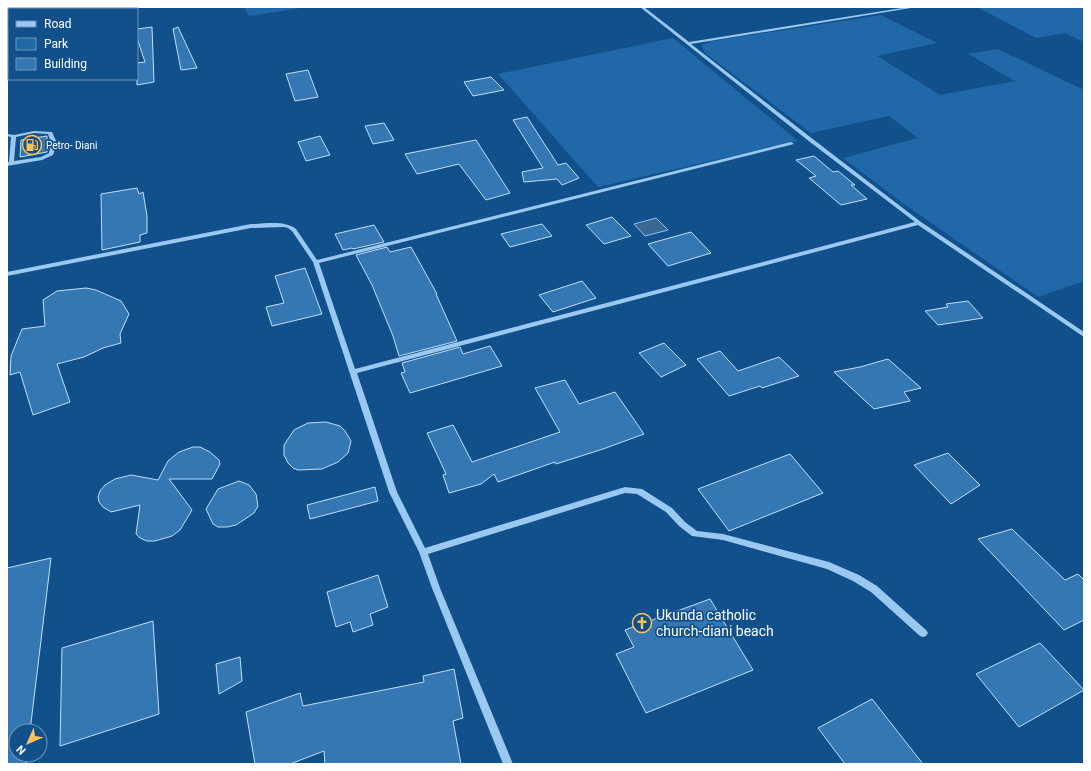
<svg xmlns="http://www.w3.org/2000/svg" width="1091" height="771" font-family="Roboto,sans-serif">
<style>
.green{fill:#2168a8}
.water{fill:#396792;stroke:#8ac4f4}
.building{fill:#3577b2;stroke:#c0e0fc}
.lines{fill:none;stroke-linecap:round;stroke-linejoin:round}
.minor{fill:#99c8f1;fill-rule:evenodd}
.labels{text-anchor:middle;stroke-width:3.5;stroke-linejoin:round;paint-order:stroke}
.far-poi-label{font-size:10px;fill:#fff;stroke:#12508b;text-anchor:start}
.near-poi-label{font-size:14px;fill:#fff;stroke:#12508b;text-anchor:start}
</style>
<rect width="100%" height="100%" fill="#12508b"/>
<path class="green" d="M244,7H307L249,16Z
M977,7H1084V42L1065,33L1036,38Z
M881,15L937,43L877,56L940,95L1015,81L968,54L998,49L1084,90V281L1038,297L904,204L843,158L918,138L889,116L811,133L704,52L702,45L713,41Z
M673,38L798,141L598,187L498,74Z"/>
<path class="water" d="M656,218L668,230L645,236L634,224Z"/>
<path class="building" d="M152,27L154,82L137,85V63L145,62L137,38V29Z
M178,27L197,68L181,70L173,29Z
M308,70L318,97L295,101L286,74Z
M491,77L504,90L473,96L464,82Z
M527,117L558,165L566,163L579,178L562,185L557,179L524,182L522,172L543,168L513,120Z
M384,123L394,140L373,144L365,126Z
M47,136V152L20,157L21,140Z
M320,136L330,155L306,161L298,142Z
M476,140L510,193L486,200L459,164L417,174L405,154Z
M814,156L833,172L838,171L855,185H851L867,199L841,205L809,178L816,176L796,160Z
M137,188L139,194L143,192L147,216V233L140,235V242L102,250L101,194Z
M612,217L631,236L604,244L586,225Z
M542,224L552,236L510,247L501,234Z
M374,225L384,242L353,249L352,248L343,250L335,234Z
M691,232L711,253L668,266L648,244Z
M387,247L390,252L411,247L437,294H436L457,341L399,356L393,336L372,285L356,255Z
M305,268L322,314L272,326L266,307L284,303L275,276Z
M582,281L596,298L553,312L539,295Z
M86,288L96,290L121,301L129,314L120,334L121,343L103,348L84,357L57,364L70,402L33,415L20,372L10,375L11,356L22,329L45,326L43,300L57,291Z
M968,301L983,318L938,325L925,311L948,307L946,304Z
M664,343L686,365L661,377L639,353Z
M490,346L502,366L410,393L401,373L405,372L402,363L460,347L463,354Z
M720,351L738,371L779,357L799,376L762,388L760,386L729,396L697,359Z
M888,359L921,388L904,392L910,401L874,409L834,372L860,367Z
M565,380L579,404L615,392L644,434L603,449L556,464L555,462L498,482L494,474L481,484L449,493L443,475L446,474L427,433L453,425L472,462L560,432L535,388Z
M326,422L340,426L345,431L351,441L348,453L338,462L322,469L298,470L293,468L288,463L284,455V445L294,430L308,423Z
M193,447H200L210,452L219,460L220,464L212,479H169L192,510L180,530L172,536L155,541H147L140,538L136,534L140,505L111,512L103,507L99,502L98,497L100,491L105,485L115,479L131,475L158,480L168,461L174,456L179,452Z
M948,453L980,485L951,504L914,465Z
M790,454L823,493L729,531L698,489Z
M239,481L249,485L256,494L258,506L254,513L236,525L227,527H218L213,524L206,509L218,489Z
M375,487L378,501L310,519L307,505Z
M1012,529L1065,580L1078,574L1084,580V620L1064,630L978,539Z
M51,558L30,731H16V755H27L26,764H7V568Z
M378,575L388,607L370,614L373,625L353,632L350,622L336,627L327,592Z
M710,599L753,670L646,713L616,654L634,647L625,630Z
M153,621L159,714L60,746L62,648Z
M1040,643L1084,690L1019,727L976,674Z
M240,657L242,681L219,694L216,664Z
M454,669L463,718L453,721L461,764H325L324,751L290,764H255L246,712L300,693L303,706L424,682L423,676Z
M872,699L923,764H845L818,728Z"/>
<g class="lines">
<path class="minor" d="M640,7H644L689,42L908,7H917L691,44L814,140L921,222L1084,332V337L918,225L357,373L397,492L425,548L625,487L642,489L672,508L685,522L697,531L723,534L829,562L859,575L877,586L926,630L928,633L926,636L923,637L920,636L871,592L853,581L827,569L723,540L692,536L679,526L666,512L637,494L625,493L428,554L440,588L513,764H503L432,588L419,552L389,492L313,262L292,231L288,228L284,227L251,228L7,276V272L251,224C266,224 284,220 296,229L317,260L791,142L794,144L319,263L355,369L915,222L810,142Z
M34,131L52,132L57,143L53,155L42,160L7,166V162H9L11,137L7,136V134L14,135ZM34,133L48,134L51,143L49,153L41,157L14,161L16,137Z"/>
</g>
<defs>
<symbol id="fuel-ring" viewBox="-11 -11 22 22"><circle r="9.5" fill="#12508b" stroke="#ffc259" stroke-width="1.5"/><path d="M-5.5-6h7V0h2V4h1.3V-2.5L3-4.5l.8-.8L6-3V5H2.5V1h-1V6h-7ZM-4.2-4.7v3.2H.2V-4.7Z" fill="#ffc259"/></symbol>
<symbol id="church-ring" viewBox="-11 -11 22 22"><circle r="9.5" fill="#12508b" stroke="#ffc259" stroke-width="1.5"/><path d="M-1.2-6h2.4v3.5h3.3v2.4h-3.3V6h-2.4V-.1h-3.3v-2.4h3.3Z" fill="#ffc259"/></symbol>
</defs>
<g fill-rule="evenodd">
<use href="#fuel-ring" x="21" y="134" width="22" height="22"/>
<use href="#church-ring" x="631" y="612" width="22" height="22"/>
</g>
<g class="labels">
<g class="far-poi-label">
<text x="46" y="149">Petro- Diani</text>
</g>
<g class="near-poi-label">
<text x="656" y="620">Ukunda catholic<tspan x="656" dy="16">church-diani beach</tspan></text>
</g>
</g>
<rect width="1091" height="771" fill="none" stroke="#ffffff" stroke-width="16"/>
<rect x="8" y="8" width="130" height="72" fill="#12508b" stroke="#7196b9"/>
<rect x="16" y="21" width="20" height="6" fill="#99c8f1" stroke="#7196b9"/>
<text x="44" y="28" font-size="12" fill="#ffffff">Road</text>
<rect x="16" y="38" width="20" height="12" fill="#2168a8" stroke="#7196b9"/>
<text x="44" y="48" font-size="12" fill="#ffffff">Park</text>
<rect x="16" y="58" width="20" height="12" fill="#3577b2" stroke="#7196b9"/>
<text x="44" y="68" font-size="12" fill="#ffffff">Building</text>
<g transform="translate(28 743) rotate(225)"><circle r="19" fill="#12508b" stroke="#7196b9"/>
<path d="M0-3L7 15L0 10L-7 15Z" fill="#ffc259"/>
<text y="-6" font-size="11" font-weight="bold" text-anchor="middle" fill="#ffffff">N</text>
</g>
</svg>
